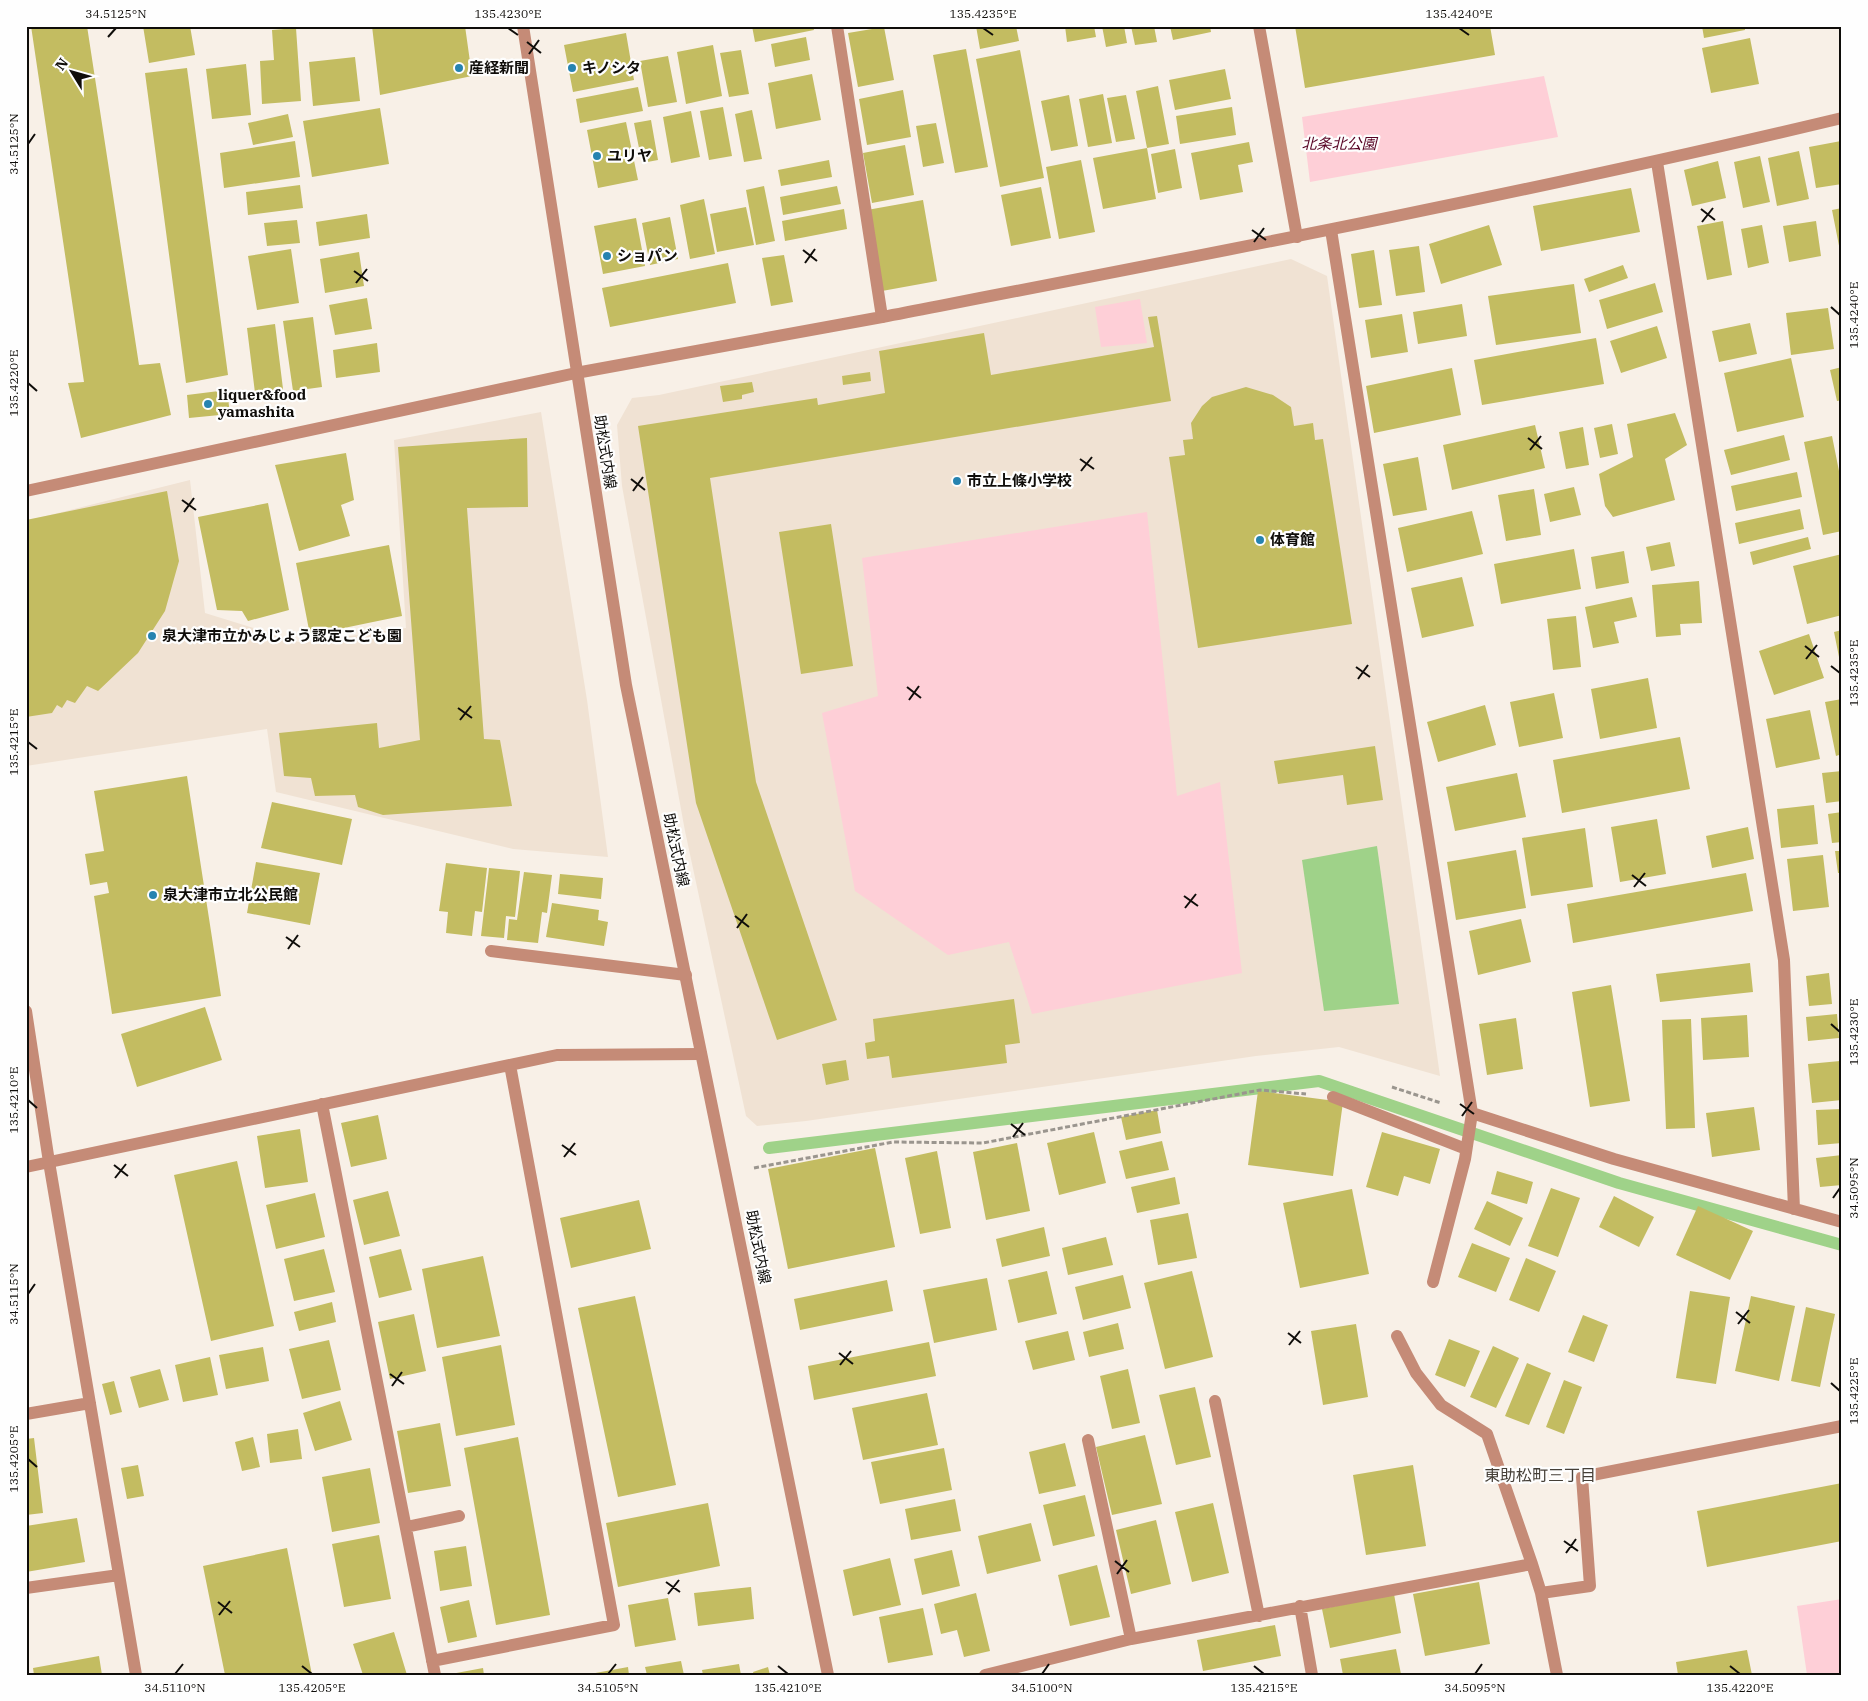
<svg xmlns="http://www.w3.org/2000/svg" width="1868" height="1701" font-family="'IBM Plex Serif','Noto Sans JP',serif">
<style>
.built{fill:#f0e2d3}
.green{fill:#fecfd7}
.water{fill:#9fd289}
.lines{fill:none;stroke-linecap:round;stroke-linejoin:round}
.stream{stroke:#9fd289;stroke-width:12}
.building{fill:#c3bc61}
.path{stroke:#9a958e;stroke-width:3;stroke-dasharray:5 2.5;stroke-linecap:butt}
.minor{stroke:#c58b77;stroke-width:12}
.tertiary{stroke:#c58b77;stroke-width:12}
.ticks{fill:none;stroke:#0f0d0a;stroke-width:2}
.poi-dot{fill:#2683b0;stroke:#fefefe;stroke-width:2}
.labels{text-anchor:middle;stroke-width:4.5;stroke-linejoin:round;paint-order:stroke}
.poi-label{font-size:15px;font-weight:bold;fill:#0f0d0a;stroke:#fefefe;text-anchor:start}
.park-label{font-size:15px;font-style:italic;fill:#570323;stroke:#fefefe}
.street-label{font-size:15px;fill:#0f0d0a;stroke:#fefefe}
.neighbourhood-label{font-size:16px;fill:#453f37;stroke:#fefefe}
.neatline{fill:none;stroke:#0f0d0a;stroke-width:2}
.ticks-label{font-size:12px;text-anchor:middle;fill:#0f0d0a}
</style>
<rect width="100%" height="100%" fill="#f8f0e7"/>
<path class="built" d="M1291,259L1327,276L1440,1076L1339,1047L1256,1056L806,1121L757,1126L746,1116L685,831L622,486L617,425L632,398L659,395Z
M541,412L587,700L608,857L513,849L276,792L267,729L26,766V521L190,480L205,613L302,643L406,628L394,440Z"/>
<path class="green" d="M1544,76L1558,137L1310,182L1302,117Z
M1140,299L1147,343L1101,347L1095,307Z
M1147,512L1177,796L1220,782L1242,973L1032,1014L1009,942L948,955L855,891L822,713L878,696L862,558Z
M1842,1599V1675H1807L1797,1606Z"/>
<path class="water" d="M1377,846L1399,1004L1324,1011L1302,860Z"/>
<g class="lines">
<path class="stream" d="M769,1148L1319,1081L1619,1183L1842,1245"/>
</g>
<path class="building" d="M31,26H87L139,365L160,363L171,415L81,438L68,383L84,382Z
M143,26H190L195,55L149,63Z
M372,26H465L472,76L380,95Z
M752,26H813L814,30L755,42Z
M976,26H1016L1019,41L980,49Z
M1065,26H1094L1096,37L1067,42Z
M1102,26H1124L1127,43L1106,47Z
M1131,26H1154L1157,42L1135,45Z
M1170,26H1210L1211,32L1173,40Z
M1295,26H1490L1495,55L1305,88Z
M1702,26H1745V30L1704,38Z
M884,27L894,80L858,87L848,33Z
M296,28L301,101L262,104L260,61L274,60L272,30Z
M626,33L634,80L573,92L564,45Z
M806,37L810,60L775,67L771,44Z
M1750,38L1759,84L1711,93L1702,48Z
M713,45L722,96L686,104L677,52Z
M966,49L988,167L955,173L933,55Z
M741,50L749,94L729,97L720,53Z
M1020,50L1044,178L1000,187L976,59Z
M668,56L677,102L648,107L640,61Z
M355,57L360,101L313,106L309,62Z
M246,64L251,115L212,119L206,69Z
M187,68L228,375L186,383L145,73Z
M1225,69L1231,99L1175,110L1169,80Z
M812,74L821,120L776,129L768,83Z
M1158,86L1169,144L1147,148L1136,91Z
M638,87L643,111L580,123L576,99Z
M903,90L911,137L867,145L859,99Z
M1103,94L1112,143L1088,147L1079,99Z
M1069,95L1078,146L1051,151L1041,101Z
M1126,95L1135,139L1116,142L1107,98Z
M723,107L732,156L709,160L700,111Z
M1232,107L1236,135L1180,144L1176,116Z
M380,108L389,164L312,177L303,121Z
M752,110L762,159L744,162L735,114Z
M691,111L700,157L671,163L663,117Z
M288,114L293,137L253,145L248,123Z
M651,120L658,160L642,163L634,123Z
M626,122L638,180L598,188L587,130Z
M936,123L944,163L923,167L916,126Z
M295,141L300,177L224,188L220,153Z
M1841,141L1842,184L1816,188L1809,147Z
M1249,142L1253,162L1238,165L1243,192L1200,200L1191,153Z
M905,145L914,195L872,203L863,153Z
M1147,148L1156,199L1103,209L1093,158Z
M1175,149L1182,188L1158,193L1151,154Z
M1799,151L1809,199L1777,206L1768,158Z
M1760,156L1770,202L1743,208L1734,162Z
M829,160L832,177L781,186L778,170Z
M1081,160L1095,232L1059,239L1046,167Z
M1718,161L1726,198L1692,206L1684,170Z
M300,185L303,208L248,215L246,192Z
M764,186L775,241L756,245L746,190Z
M837,186L841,204L783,215L780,197Z
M1041,187L1051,238L1011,246L1001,195Z
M1631,188L1640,232L1541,251L1533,206Z
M704,199L715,254L690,259L680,205Z
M923,200L937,281L882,291L867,210Z
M746,207L754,245L717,252L710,214Z
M1842,208V256H1841L1832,210Z
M844,209L847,229L785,241L782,221Z
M367,214L370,238L319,246L316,222Z
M670,217L678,259L650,265L642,223Z
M636,218L645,266L603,274L594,226Z
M297,220L300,243L267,246L264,223Z
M1723,221L1732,275L1707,280L1697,226Z
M1816,221L1821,256L1789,262L1783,226Z
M1489,225L1502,265L1441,284L1429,244Z
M1762,225L1769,263L1748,268L1741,229Z
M1419,246L1425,292L1396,296L1389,250Z
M291,249L299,303L257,310L248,256Z
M1374,250L1382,305L1359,308L1351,254Z
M359,252L364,286L325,293L320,259Z
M784,255L793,302L771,306L762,258Z
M728,263L736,303L610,327L602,288Z
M1623,265L1628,278L1589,292L1584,279Z
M1655,283L1663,312L1607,329L1599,300Z
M1574,284L1581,333L1496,345L1488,296Z
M367,298L372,329L335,335L329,305Z
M1462,304L1467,336L1418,344L1413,312Z
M1828,308L1834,349L1791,355L1786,313Z
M1402,314L1408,352L1371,358L1365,320Z
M1157,316L1171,401L710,478L756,782L837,1020L777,1040L696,803L638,426L817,398L818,405L885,393L879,351L984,333L991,375L1154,347L1148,317Z
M313,317L322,387L293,391L283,321Z
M1750,323L1757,354L1719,362L1712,331Z
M275,324L284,397L256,401L247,328Z
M1657,326L1667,358L1621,373L1610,341Z
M1596,338L1604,384L1482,405L1474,360Z
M377,343L380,372L336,378L333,350Z
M1791,358L1804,417L1737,432L1724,373Z
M1842,367V400L1837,401L1830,370Z
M1452,368L1461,415L1374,433L1366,386Z
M870,372L871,381L843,385L842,376Z
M752,382L754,392L742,395V399L723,402L720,386Z
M1246,387L1273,395L1291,407L1294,426L1313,423L1315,440L1323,439L1352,624L1198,648L1169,457L1185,455L1183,440L1193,439L1191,423L1202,406L1212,397Z
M227,390L230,414L189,418L187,395Z
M1675,413L1687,445L1665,459L1675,500L1613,517L1605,506L1599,474L1633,457L1627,424Z
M1612,424L1618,454L1600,458L1594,428Z
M1535,425L1545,468L1452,490L1443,445Z
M1583,427L1589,465L1566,469L1559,432Z
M1784,435L1790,460L1731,475L1724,450Z
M1832,436L1842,486V531L1823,535L1804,442Z
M527,438L528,507L467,508L484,739L500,740L512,806L383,815L358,807L355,795L315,796L311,778L284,776L279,733L377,723L379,748L420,740L398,447Z
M346,453L354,500L341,505L350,536L299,551L275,465Z
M1418,457L1427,510L1393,516L1383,464Z
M1797,472L1802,497L1736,511L1731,486Z
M1574,487L1581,515L1550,522L1544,494Z
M1534,489L1541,535L1506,541L1498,495Z
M167,491L179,561L165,611L138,653L98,691L87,686L75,703L67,700L62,708L57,705L52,713L26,717V520Z
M268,503L289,610L248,621L242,611L217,610L198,517Z
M1800,509L1804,529L1739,544L1735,523Z
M1472,511L1483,554L1407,572L1398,528Z
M831,524L853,666L801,674L779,532Z
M1808,537L1811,549L1753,565L1750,552Z
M1670,542L1675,566L1651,571L1646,547Z
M389,545L402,616L310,635L296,563Z
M1574,549L1581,589L1501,604L1494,564Z
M1624,551L1629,583L1596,589L1591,557Z
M1842,554V615L1807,624L1793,566Z
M1462,577L1474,626L1422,638L1411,588Z
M1699,581L1702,623L1680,624L1681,635L1656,637L1652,585Z
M1632,597L1637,617L1614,622L1619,643L1593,648L1585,607Z
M1576,616L1581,667L1553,670L1547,619Z
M1842,630V667H1841L1834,632Z
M1809,634L1824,678L1774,695L1759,651Z
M1648,678L1657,728L1600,739L1591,689Z
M1554,693L1563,738L1519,747L1510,702Z
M1842,699V754L1836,756L1825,702Z
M1485,705L1496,745L1438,762L1427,722Z
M1810,710L1820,759L1776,768L1766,719Z
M1680,737L1690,789L1562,813L1553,760Z
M1375,746L1383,800L1347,805L1343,775L1278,784L1274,761Z
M1842,771V801L1826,803L1822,773Z
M1517,773L1526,817L1455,831L1446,787Z
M187,776L221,996L112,1014L94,896L109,893L107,882L90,885L85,854L104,851L94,791Z
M272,802L352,819L342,865L261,848Z
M1814,805L1818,844L1781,848L1777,809Z
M1842,812V842L1832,843L1828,814Z
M1657,819L1666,874L1620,882L1611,827Z
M1748,827L1754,859L1712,868L1706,836Z
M1585,828L1593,887L1531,896L1522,838Z
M1516,850L1526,908L1456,920L1447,862Z
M1835,851H1842V873H1838Z
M1823,855L1829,907L1793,911L1787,859Z
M256,862L320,873L310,925L247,913Z
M446,863L487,868L482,912L475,911L472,936L446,933L448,912L439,911Z
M489,868L520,871L515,917L506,916L504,938L481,936Z
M524,872L552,875L547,913L542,912L538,943L507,940L509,919L517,920Z
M1746,873L1753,911L1573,943L1567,904Z
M560,874L603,878L601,899L558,894Z
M552,903L599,910L598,920L608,922L604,946L546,937Z
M1521,919L1531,962L1478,975L1469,931Z
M1750,963L1753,992L1660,1002L1656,974Z
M1829,973L1832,1004L1809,1006L1806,976Z
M1611,985L1630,1101L1590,1107L1572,992Z
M1014,999L1020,1043L1005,1045L1007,1063L892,1078L889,1056L867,1059L865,1043L875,1041L873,1019Z
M205,1007L222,1060L137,1087L121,1034Z
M1837,1014L1839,1038L1808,1041L1806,1017Z
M1747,1015L1749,1057L1703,1060L1701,1018Z
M1516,1018L1523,1069L1487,1075L1479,1024Z
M1691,1019L1695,1128L1666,1129L1662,1020Z
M846,1060L849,1080L826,1085L822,1064Z
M1840,1061L1842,1100L1812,1103L1808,1064Z
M1258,1091L1343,1102L1333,1176L1248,1165Z
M1754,1107L1760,1150L1712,1157L1706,1113Z
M1842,1109V1143L1818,1145L1816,1110Z
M1157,1110L1161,1133L1126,1140L1121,1117Z
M378,1115L387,1159L351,1167L341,1123Z
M300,1129L308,1182L265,1188L257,1136Z
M1094,1132L1106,1183L1059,1195L1047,1143Z
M1382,1132L1440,1149L1430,1184L1404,1176L1398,1196L1366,1187Z
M1162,1141L1169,1170L1126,1179L1119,1151Z
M1017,1143L1030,1211L986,1220L973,1152Z
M875,1148L895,1247L788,1269L768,1169Z
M937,1151L951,1228L920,1234L905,1158Z
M1842,1155V1185L1820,1187L1816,1158Z
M237,1161L274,1326L211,1341L174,1175Z
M1497,1171L1533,1182L1527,1204L1491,1194Z
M1175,1177L1180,1204L1137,1213L1131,1187Z
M1551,1188L1580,1198L1558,1257L1528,1246Z
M1352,1189L1369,1274L1300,1288L1283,1203Z
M388,1191L400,1236L364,1245L353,1200Z
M315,1193L325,1237L276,1249L266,1205Z
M1614,1196L1654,1217L1639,1247L1599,1227Z
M639,1200L651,1249L571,1268L560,1218Z
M1487,1201L1523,1218L1510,1246L1474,1229Z
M1698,1206L1753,1231L1730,1280L1676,1255Z
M1188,1213L1197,1258L1158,1265L1150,1220Z
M1044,1227L1050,1256L1002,1267L996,1239Z
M1106,1237L1113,1265L1068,1275L1062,1248Z
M1472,1243L1510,1258L1496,1292L1458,1277Z
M324,1249L335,1292L294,1301L284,1259Z
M401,1249L412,1290L379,1298L369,1257Z
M483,1256L500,1336L437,1348L422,1269Z
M1526,1258L1556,1271L1539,1312L1509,1300Z
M1047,1271L1057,1314L1018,1323L1008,1280Z
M1192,1271L1213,1357L1165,1369L1144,1283Z
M1123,1275L1131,1308L1083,1320L1075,1287Z
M987,1278L997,1330L934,1343L923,1290Z
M887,1280L893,1311L800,1330L794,1299Z
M1690,1291L1730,1297L1716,1384L1676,1378Z
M635,1296L676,1485L618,1497L578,1308Z
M1751,1296L1795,1306L1779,1381L1735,1371Z
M332,1302L336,1322L299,1331L294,1312Z
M1806,1307L1835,1314L1820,1387L1791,1381Z
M414,1314L426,1371L390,1379L378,1322Z
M1583,1315L1608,1325L1594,1362L1568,1352Z
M1118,1323L1124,1349L1089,1357L1083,1332Z
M1356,1324L1368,1397L1323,1405L1311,1331Z
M1068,1331L1075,1360L1033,1370L1025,1341Z
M1449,1339L1480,1351L1465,1387L1435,1375Z
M329,1340L341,1390L302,1399L289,1349Z
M929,1342L936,1376L814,1400L808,1366Z
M501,1345L515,1425L456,1436L442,1357Z
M1493,1346L1519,1358L1496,1408L1470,1397Z
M263,1347L269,1381L226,1389L219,1355Z
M210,1357L218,1395L183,1402L175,1365Z
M1527,1363L1551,1373L1529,1425L1505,1416Z
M160,1369L169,1400L139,1408L130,1377Z
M1128,1369L1140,1423L1112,1429L1100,1376Z
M1564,1380L1582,1387L1564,1434L1546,1427Z
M114,1381L122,1412L110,1415L102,1384Z
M1195,1387L1211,1457L1176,1465L1159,1395Z
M927,1393L938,1445L863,1460L852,1408Z
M340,1401L352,1440L315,1451L303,1413Z
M440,1423L451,1486L408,1493L397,1431Z
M298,1429L302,1459L270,1463L267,1434Z
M1145,1435L1162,1504L1112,1515L1096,1447Z
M253,1437L260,1467L242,1471L235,1442Z
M518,1437L550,1615L496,1625L464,1448Z
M34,1438L43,1513L26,1515V1439Z
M1065,1443L1076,1486L1039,1494L1029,1452Z
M944,1448L952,1490L880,1504L871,1462Z
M138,1465L144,1496L127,1499L121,1468Z
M1413,1465L1426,1546L1366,1555L1353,1475Z
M370,1468L380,1523L332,1532L322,1477Z
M1842,1483V1541L1707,1567L1697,1511Z
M1085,1495L1095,1536L1053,1546L1043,1505Z
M955,1499L961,1531L911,1540L905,1509Z
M708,1503L720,1566L618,1587L606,1523Z
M1213,1503L1229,1573L1192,1582L1175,1512Z
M77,1518L85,1562L26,1572V1526Z
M1156,1520L1171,1584L1131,1594L1116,1530Z
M1031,1523L1041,1561L987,1574L978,1536Z
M379,1535L391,1599L344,1607L332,1544Z
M466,1546L472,1586L440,1591L434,1551Z
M287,1548L312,1675H225L203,1566Z
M952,1550L960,1586L922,1595L914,1559Z
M890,1558L901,1605L853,1616L843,1570Z
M1097,1565L1110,1617L1070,1626L1058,1575Z
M1479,1582L1490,1644L1425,1656L1413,1594Z
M751,1587L754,1619L698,1626L694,1593Z
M976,1593L990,1651L964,1657L957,1630L941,1634L934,1604Z
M1394,1594L1401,1633L1330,1648L1322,1609Z
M668,1598L676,1640L635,1647L628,1605Z
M469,1600L477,1637L448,1643L440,1607Z
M923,1608L933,1655L888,1663L879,1617Z
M1275,1625L1281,1656L1203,1671L1197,1640Z
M394,1632L407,1675H363L353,1644Z
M1396,1649L1401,1674L1343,1675L1340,1659Z
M1747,1650L1752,1675H1678L1676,1662Z
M99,1656L102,1675H34L33,1668Z
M681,1661L684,1675H647L645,1667Z
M739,1664L741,1675H703L702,1670Z
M628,1667L629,1675H590V1674Z
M768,1667L770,1675H754L753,1672Z
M483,1668L484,1675H451V1674Z"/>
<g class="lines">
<path class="path" d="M1392,1087L1441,1103
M754,1168L893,1142L983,1143L1260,1090L1306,1094"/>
<path class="minor" d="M1259,26L1297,237
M1657,162L1784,960L1794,1209
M1331,230L1472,1113L1465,1159L1433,1282
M26,491L576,373L882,317L837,26
M491,951L686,975
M26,1011L49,1162L136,1675
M1333,1097L1466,1149
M322,1104L435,1675
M1472,1113L1614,1159L1842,1222
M26,1167L557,1055L701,1054
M1397,1336L1416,1373L1441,1405L1487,1434L1532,1564
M1215,1401L1259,1616
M26,1414L90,1403
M1088,1440L1131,1639
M406,1527L459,1516
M26,1588L119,1575
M1300,1606L1312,1675
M432,1661L614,1625L510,1065
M985,1675L1131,1639L1532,1564L1541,1593
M1557,1675L1541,1593L1590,1586L1582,1477L1842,1426"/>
<path class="tertiary" d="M523,26L626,685L828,1675
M882,317C1203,255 1524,194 1842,118"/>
</g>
<path class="ticks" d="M508,28L518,35M983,28L993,35M1459,28L1469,35M108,37L116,28M527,42L541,53M529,54L539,40M28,144L35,134M1701,209L1715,220M1702,222L1713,208M1252,230L1266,240M1254,242L1264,228M803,250L817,261M805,263L815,249M354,271L368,281M356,283L367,269M1831,307L1840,315M28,383L37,391M1528,438L1542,449M1530,450L1541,436M1080,459L1094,469M1081,471L1092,457M631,479L645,490M633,491L643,477M182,500L196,510M184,512L194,498M1805,646L1819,657M1806,659L1817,645M1831,666L1840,673M1356,667L1370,677M1358,679L1368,665M907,687L921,698M909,700L919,686M458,708L472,718M460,720L471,706M28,742L37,749M1632,875L1646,886M1634,887L1645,873M1184,896L1198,906M1185,908L1196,894M735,916L749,927M737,928L747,914M286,937L300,947M288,949L298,935M1831,1024L1840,1032M28,1100L37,1108M1460,1104L1474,1114M1462,1116L1472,1102M1011,1124L1025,1135M1013,1137L1023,1123M562,1145L576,1155M564,1157L575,1143M114,1165L128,1176M115,1178L126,1164M1833,1198L1840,1188M28,1294L35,1284M1736,1312L1750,1323M1738,1324L1749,1310M1288,1333L1301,1343M1289,1345L1300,1331M839,1353L853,1364M840,1365L851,1351M390,1374L404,1384M1831,1383L1840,1391M392,1386L402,1372M28,1459L37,1467M1564,1541L1578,1551M1566,1553L1576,1539M1115,1561L1129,1572M1117,1574L1127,1560M666,1582L680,1592M668,1594L679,1580M218,1602L232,1613M219,1615L230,1601M302,1666L312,1674M778,1666L788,1674M1254,1666L1264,1674M1730,1666L1740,1674M175,1674L183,1664M608,1674L616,1664M1042,1674L1049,1664M1475,1674L1482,1664"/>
<g class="poi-dot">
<circle cx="459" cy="68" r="5"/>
<circle cx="572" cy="68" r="5"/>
<circle cx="597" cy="156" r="5"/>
<circle cx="607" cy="256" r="5"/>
<circle cx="208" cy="404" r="5"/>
<circle cx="957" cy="481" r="5"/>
<circle cx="1260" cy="540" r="5"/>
<circle cx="152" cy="636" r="5"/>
<circle cx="153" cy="895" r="5"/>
</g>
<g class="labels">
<g class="poi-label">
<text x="469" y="73">産経新聞</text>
<text x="582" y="73">キノシタ</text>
<text x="607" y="161">ユリヤ</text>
<text x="617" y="261">ショパン</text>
<text x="218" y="400">liquer&amp;food<tspan x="218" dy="17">yamashita</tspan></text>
<text x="967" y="486">市立上條小学校</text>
<text x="1270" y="545">体育館</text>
<text x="162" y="641">泉大津市立かみじょう認定こども園</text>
<text x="163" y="900">泉大津市立北公民館</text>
</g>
<g class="park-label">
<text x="1339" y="149">北条北公園</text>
</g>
<g class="street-label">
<text transform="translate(605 452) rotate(81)" y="5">助松式内線</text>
<text transform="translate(676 850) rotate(78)" y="5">助松式内線</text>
<text transform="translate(758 1247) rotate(79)" y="5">助松式内線</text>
</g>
<g class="neighbourhood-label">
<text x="1540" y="1481">東助松町三丁目</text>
</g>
</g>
<rect width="1868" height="1701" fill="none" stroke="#fefefe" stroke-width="55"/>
<g transform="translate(72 72) rotate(307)" stroke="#fefefe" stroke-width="4" paint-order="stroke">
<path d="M0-4L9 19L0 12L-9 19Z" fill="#0f0d0a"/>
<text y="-8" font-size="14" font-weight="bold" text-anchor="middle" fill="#0f0d0a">N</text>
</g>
<rect x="28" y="28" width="1812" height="1646" class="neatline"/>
<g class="ticks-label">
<text x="116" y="18">34.5125°N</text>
<text x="508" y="18">135.4230°E</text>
<text x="983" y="18">135.4235°E</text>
<text x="1459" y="18">135.4240°E</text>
<text transform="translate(14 144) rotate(-90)" y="4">34.5125°N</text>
<text transform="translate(1854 315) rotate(-90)" y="4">135.4240°E</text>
<text transform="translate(14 383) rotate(-90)" y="4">135.4220°E</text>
<text transform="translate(1854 673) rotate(-90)" y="4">135.4235°E</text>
<text transform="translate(14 742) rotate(-90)" y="4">135.4215°E</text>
<text transform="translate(1854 1032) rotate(-90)" y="4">135.4230°E</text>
<text transform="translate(14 1100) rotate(-90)" y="4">135.4210°E</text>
<text transform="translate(1854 1188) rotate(-90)" y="4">34.5095°N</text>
<text transform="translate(14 1294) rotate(-90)" y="4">34.5115°N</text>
<text transform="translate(1854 1391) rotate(-90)" y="4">135.4225°E</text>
<text transform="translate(14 1459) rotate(-90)" y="4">135.4205°E</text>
<text x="175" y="1692">34.5110°N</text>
<text x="312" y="1692">135.4205°E</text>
<text x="608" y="1692">34.5105°N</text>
<text x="788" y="1692">135.4210°E</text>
<text x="1042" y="1692">34.5100°N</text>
<text x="1264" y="1692">135.4215°E</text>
<text x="1475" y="1692">34.5095°N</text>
<text x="1740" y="1692">135.4220°E</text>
</g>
</svg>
